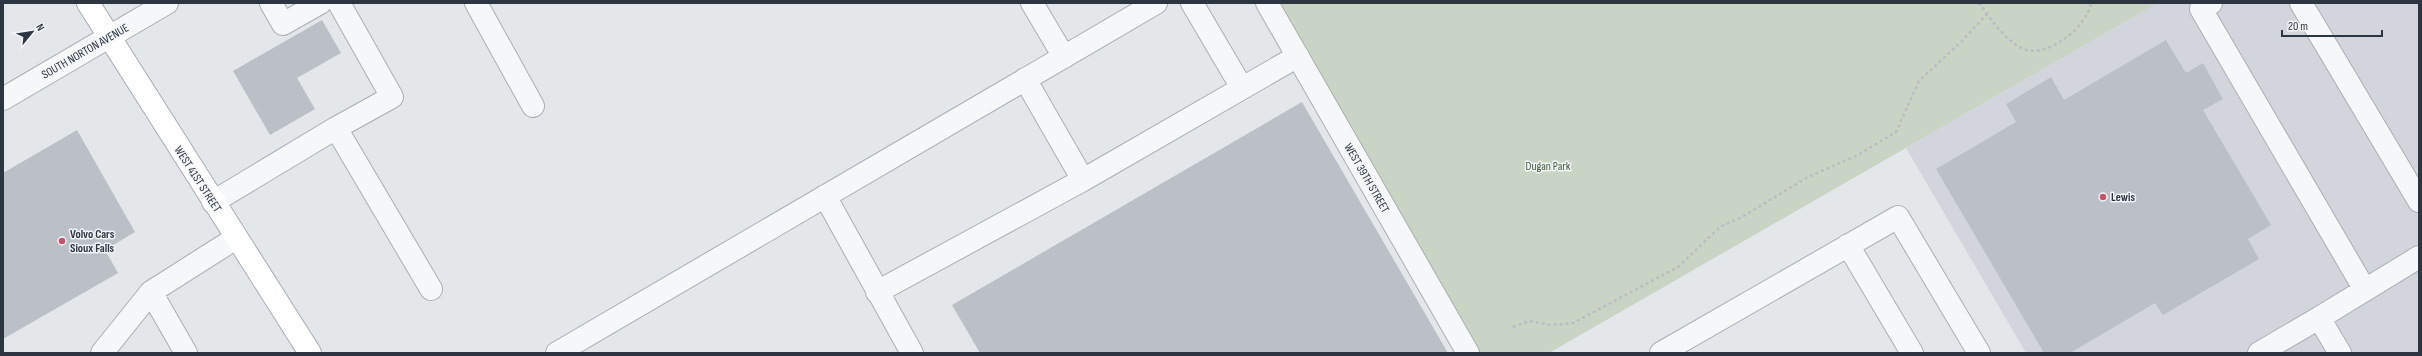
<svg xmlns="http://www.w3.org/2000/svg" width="2422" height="356" font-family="'Sofia Sans Condensed',sans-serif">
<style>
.built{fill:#d2d6dc}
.green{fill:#cad4c5}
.building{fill:#bbc0c7}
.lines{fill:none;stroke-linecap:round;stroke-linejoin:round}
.minor-casing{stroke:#a9aeb4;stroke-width:24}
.major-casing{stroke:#a4acb5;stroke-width:24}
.path{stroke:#babdc2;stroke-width:2.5;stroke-dasharray:3 3;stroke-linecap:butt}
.minor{stroke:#f6f7f9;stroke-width:22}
.major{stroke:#fff;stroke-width:22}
.poi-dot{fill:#c4546b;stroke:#f3f5f8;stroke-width:1.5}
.labels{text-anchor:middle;stroke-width:3;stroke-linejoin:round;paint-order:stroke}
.street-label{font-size:12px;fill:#2d3541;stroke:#f3f5f8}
.park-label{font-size:12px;fill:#435c3b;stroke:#f3f5f8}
.poi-label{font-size:12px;font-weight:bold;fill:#2d3541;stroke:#f3f5f8;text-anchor:start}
</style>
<rect width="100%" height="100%" fill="#e4e7ea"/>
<path class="built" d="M2158,3H2419V353H2026L1906,148Z"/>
<path class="green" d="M1267,3H2158L1549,353H1468Z"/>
<path class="building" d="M322,20L341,53L297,78L315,109L270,135L233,71Z
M2166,40L2186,73L2203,63L2223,99L2203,110L2271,225L2248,239L2259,259L2163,315L2155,303L2070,353H2044L1936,169L2016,122L2006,104L2051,77L2064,100Z
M1302,102L1448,353H980L952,305Z
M77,130L135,232L105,250L118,273L3,339V173Z"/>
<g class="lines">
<defs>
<path id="minor" d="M271,3L283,24L320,3
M476,3L533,106
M1032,3L1064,57
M1192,3L1242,88
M1267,3L1468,353
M2211,3L2201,9L2365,290
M2301,3L2419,201
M1025,79L1083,180
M3,99L167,3
M336,128L392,97L339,3
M825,196L912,353
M213,202L336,128L431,289
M1848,245L1912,353
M877,292L1083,180L1298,56
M102,353L151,292
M186,353L151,292L236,238
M557,353L1156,3
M1661,353L1898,217L1979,353
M2259,353L2319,318
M2340,353L2319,318L2419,257"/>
<path id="major" d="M88,3L310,353"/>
</defs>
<use href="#minor" class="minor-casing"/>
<use href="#major" class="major-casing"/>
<path class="path" d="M1979,3C1990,18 2006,42 2024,49C2047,59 2088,26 2091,3
M1513,327L1529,321L1551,325L1573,323L1678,267L1720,227L1742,217L1808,177L1858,155L1896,132L1919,81L1963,40L1987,14"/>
<use href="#minor" class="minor"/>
<use href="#major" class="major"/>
</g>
<g class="poi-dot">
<circle cx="2103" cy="197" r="4"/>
<circle cx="62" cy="241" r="4"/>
</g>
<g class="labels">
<g class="street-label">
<text transform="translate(85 51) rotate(-30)" y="4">SOUTH NORTON AVENUE</text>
<text transform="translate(1367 178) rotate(60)" y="4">WEST 39TH STREET</text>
<text transform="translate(198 179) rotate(57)" y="4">WEST 41ST STREET</text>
</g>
<g class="park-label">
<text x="1548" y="170">Dugan Park</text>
</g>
<g class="poi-label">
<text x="2111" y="201">Lewis</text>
<text x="70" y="238">Volvo Cars<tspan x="70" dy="14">Sioux Falls</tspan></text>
</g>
</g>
<rect width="2422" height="356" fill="none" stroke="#2d3541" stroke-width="8"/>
<g transform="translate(32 32) rotate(60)" stroke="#f3f5f8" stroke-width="3" paint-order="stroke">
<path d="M0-3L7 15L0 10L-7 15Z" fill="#2d3541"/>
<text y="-6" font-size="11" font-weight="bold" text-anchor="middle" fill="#2d3541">N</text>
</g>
<path d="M2282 30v6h100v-6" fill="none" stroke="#2d3541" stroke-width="2"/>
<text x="2288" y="30" font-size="12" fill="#2d3541" stroke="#f3f5f8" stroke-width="3" paint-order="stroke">20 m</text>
</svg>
